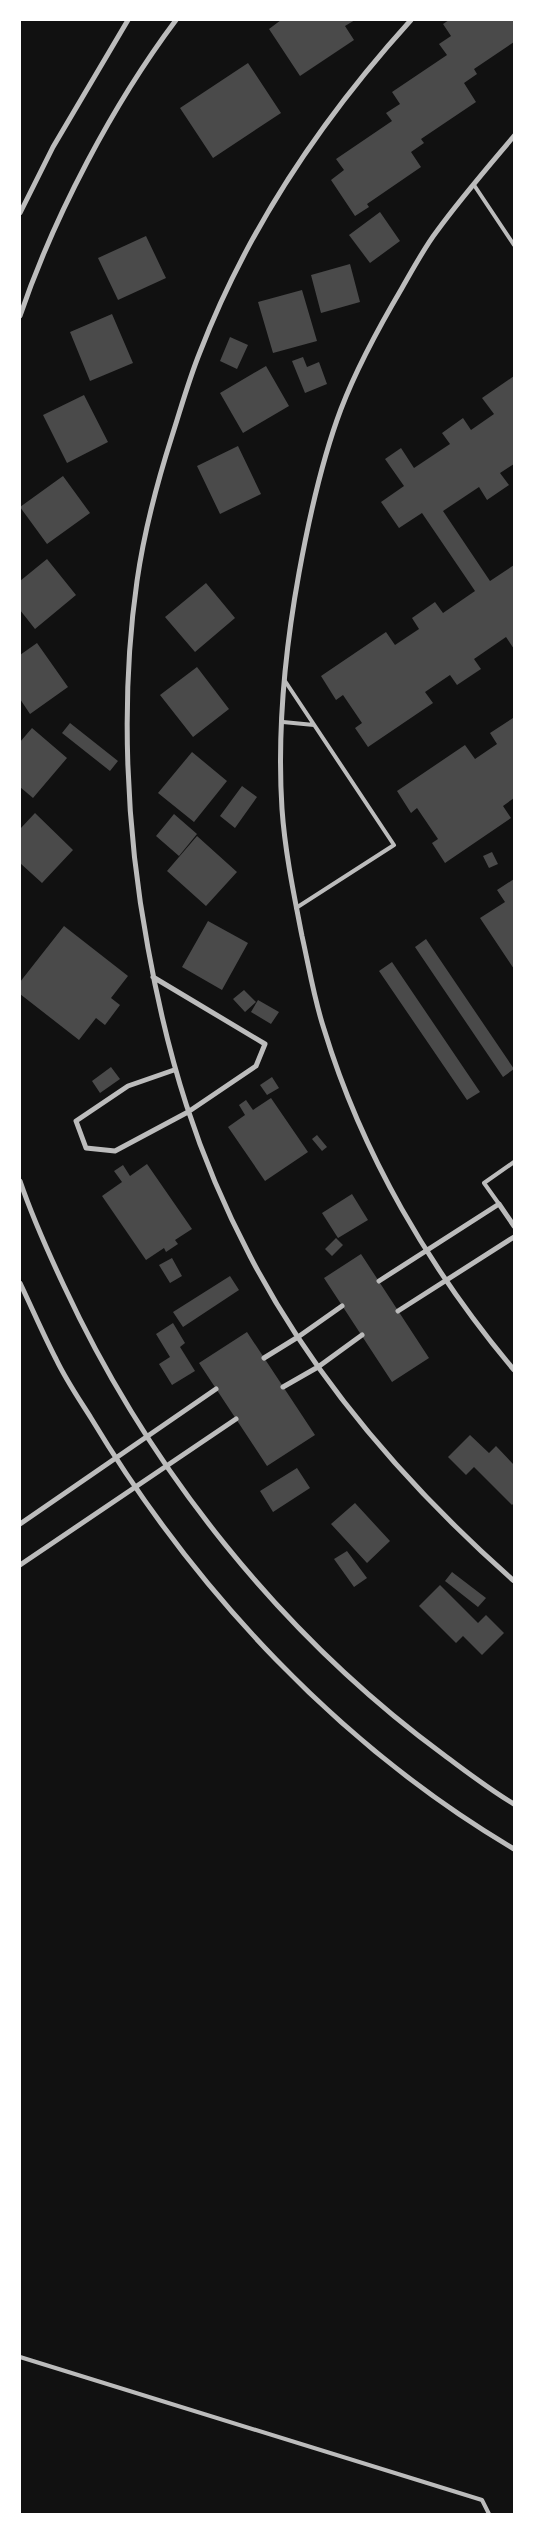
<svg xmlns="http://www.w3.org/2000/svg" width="534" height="2534" font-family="Mulish,sans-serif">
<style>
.building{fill:#4a4a4a}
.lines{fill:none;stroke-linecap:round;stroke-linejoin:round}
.service{stroke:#bcbcbc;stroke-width:4}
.minor{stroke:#bcbcbc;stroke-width:5}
</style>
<rect width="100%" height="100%" fill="#111"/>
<path class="building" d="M281,20H355L345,26L354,40L300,76L269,29Z
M449,20H514V42L474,69L477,74L464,83L476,102L421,139L424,143L411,152L421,167L367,204L369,207L355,216L331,180L344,170L336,159L392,121L386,113L400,104L392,92L447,55L439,44L451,36L443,24Z
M248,63L281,113L213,158L180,108Z
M380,212L400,241L370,263L349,235Z
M146,236L166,278L118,300L98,258Z
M350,264L360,302L321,313L311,275Z
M302,290L317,341L273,353L258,302Z
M112,314L133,363L90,381L70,332Z
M230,337L248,345L237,369L220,361Z
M303,357L307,367L319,362L327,384L305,393L292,361Z
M266,366L289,406L243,433L220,393Z
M514,376V464L500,473L509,485L487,500L479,487L443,511L490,581L514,565V649L506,637L474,659L481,669L457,685L450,675L425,692L433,703L368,747L355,728L362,723L343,695L336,700L321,676L386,632L395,645L419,629L412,618L435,602L443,613L475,591L422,513L399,528L381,502L404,486L385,459L401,448L414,468L450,444L442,433L463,418L471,430L494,414L482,398Z
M84,395L108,442L67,463L43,415Z
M238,446L261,494L220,514L197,466Z
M63,476L90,513L47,544L20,507Z
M47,559L76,595L35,629L20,610V581Z
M206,583L235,618L195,652L165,617Z
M37,643L68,687L30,714L20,699V655Z
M197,667L229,709L193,737L160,695Z
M513,718L514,798L503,806L511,818L445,863L432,843L438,839L417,808L411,813L397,791L465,745L475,759L497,744L490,733Z
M70,723L118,761L110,771L62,733Z
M32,728L67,758L33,798L20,787V742Z
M192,752L227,781L194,822L158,793Z
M242,786L257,797L235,828L220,816Z
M35,813L73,850L42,883L20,863V829Z
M174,814L197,834L179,856L156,836Z
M197,836L237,872L206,906L167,871Z
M492,852L498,864L489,868L483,856Z
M514,879V969L480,918L505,902L497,890Z
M208,921L248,943L222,990L182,967Z
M64,926L128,976L111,998L120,1005L105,1025L96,1018L79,1040L20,994V982Z
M426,939L514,1069L503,1077L415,947Z
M392,962L480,1092L467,1100L379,971Z
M244,990L256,1002L245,1012L233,999Z
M258,1000L279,1012L271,1024L251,1012Z
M111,1067L120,1079L100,1093L92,1081Z
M272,1077L279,1088L267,1095L260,1085Z
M271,1098L308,1152L265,1181L228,1127L245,1115L239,1105L246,1100L253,1110Z
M317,1135L327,1147L322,1151L312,1139Z
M147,1164L192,1229L175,1240L178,1244L166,1252L164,1248L146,1260L102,1196L122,1182L114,1171L123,1165L130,1176Z
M352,1194L368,1220L338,1238L322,1213Z
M336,1238L343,1245L332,1256L325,1249Z
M361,1254L429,1358L392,1382L324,1278Z
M172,1258L182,1276L170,1283L159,1265Z
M230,1276L239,1290L183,1327L173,1312Z
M173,1323L185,1343L180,1347L195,1371L172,1385L159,1364L170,1357L156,1334Z
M247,1332L315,1435L267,1466L199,1363Z
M470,1435L489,1453L496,1446L514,1465V1503L512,1505L474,1467L466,1475L448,1457Z
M297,1468L310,1488L273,1512L260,1491Z
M355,1503L390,1541L367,1563L331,1524Z
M347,1551L367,1578L354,1587L334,1559Z
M452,1572L486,1598L478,1607L445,1581Z
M440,1585L478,1623L486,1615L504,1633L482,1655L463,1636L456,1643L419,1606Z"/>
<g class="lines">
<path class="service" d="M474,185L514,245
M285,681L394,845L296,908
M283,722L314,725
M499,1204L484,1183L514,1162
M20,2357L482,2500L489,2514"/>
<path class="minor" d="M411,20C323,117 247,230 200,352C189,379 181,408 172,436C157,483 144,532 137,581C120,699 126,831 148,948C168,1059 197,1155 250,1256C315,1381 409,1488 514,1581
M514,136C488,167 461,198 437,231C424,248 413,269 402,288C379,327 357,367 341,409C321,462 309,518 299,573C285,650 277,731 282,809C285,852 294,895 302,936C309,967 314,999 324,1029C362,1154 430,1270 514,1370
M20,213L53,147L128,20
M20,316C54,216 113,104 176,20
M153,977L265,1044L256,1066L188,1112L115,1151L86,1148L76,1121L128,1086L174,1070
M20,1181C32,1216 48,1252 64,1286C149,1469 281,1635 444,1755C467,1772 490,1790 514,1804
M379,1281L499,1204L514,1226
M20,1283C32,1308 43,1334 56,1359C66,1380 79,1399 91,1418C195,1591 340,1746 514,1849
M398,1311L514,1237
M264,1358L298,1337L342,1306
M283,1387L318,1367L362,1335
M20,1524L216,1389
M20,1565L236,1419"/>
</g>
<rect width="534" height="2534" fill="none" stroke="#ffffff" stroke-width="42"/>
</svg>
